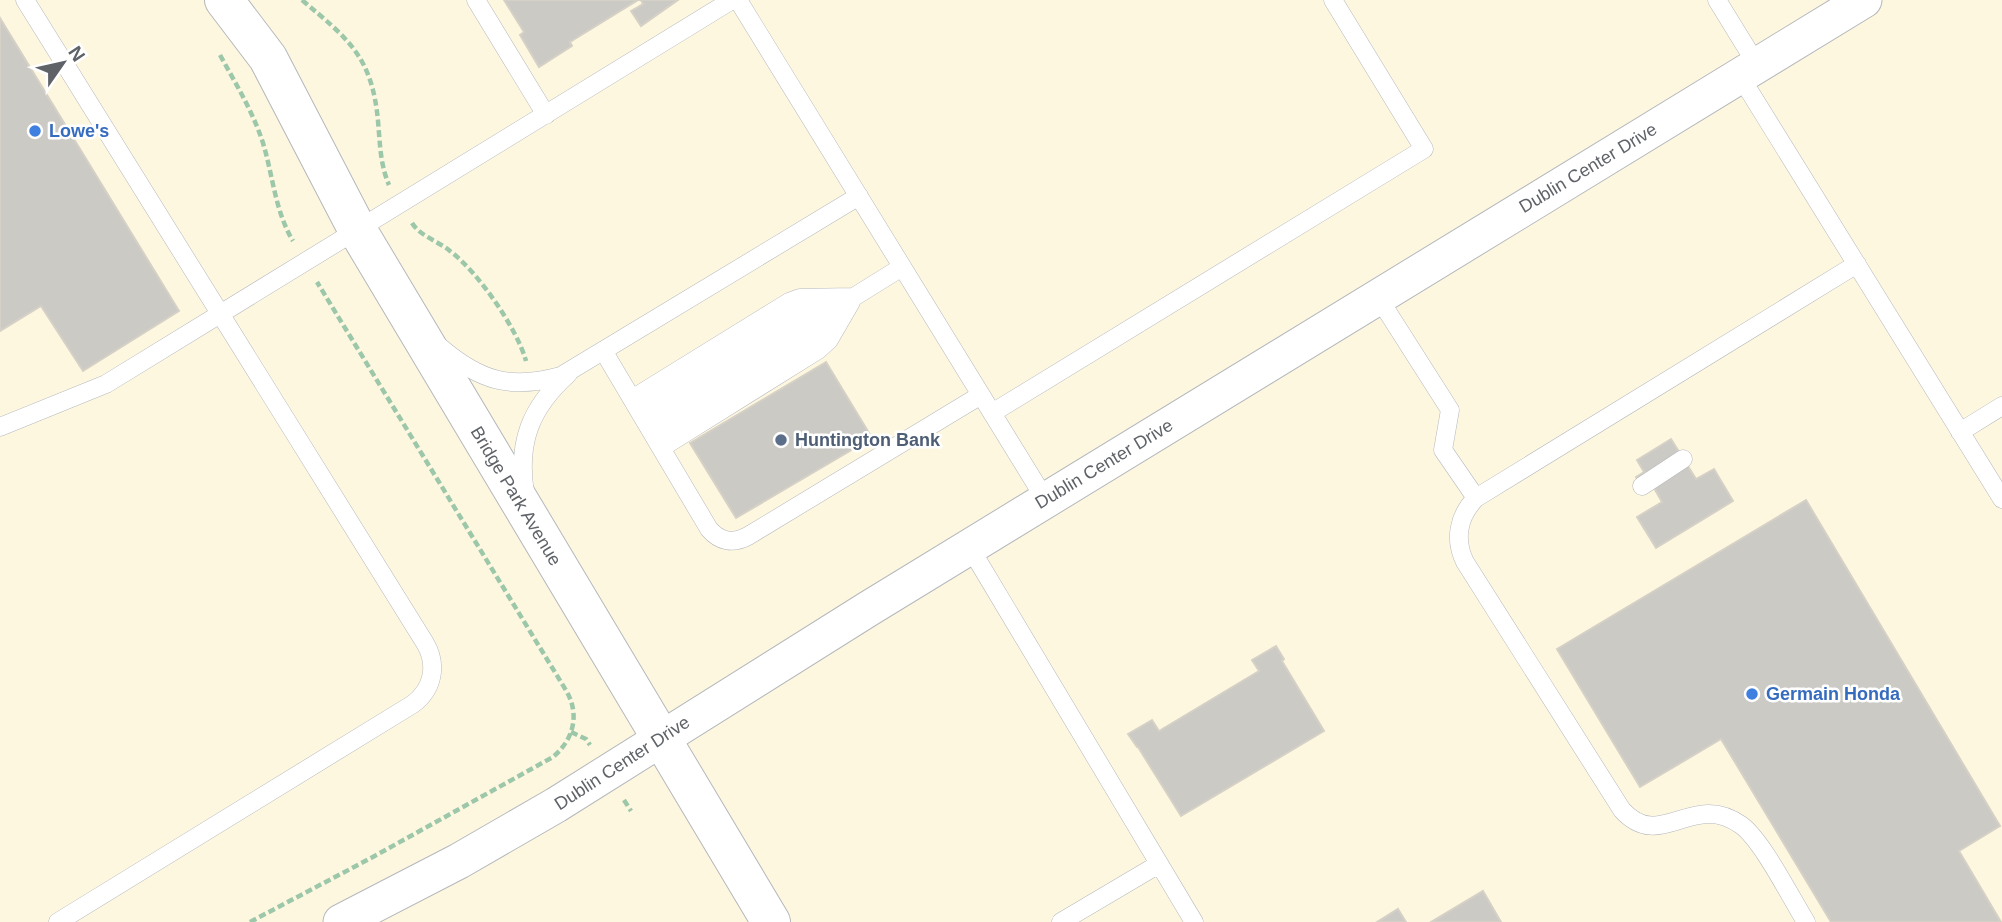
<svg xmlns="http://www.w3.org/2000/svg" width="2002" height="922" font-family="Arial,sans-serif">
<style>
.commercial{fill:#fef7e0}
.building{fill:#cccac5;stroke:#d6d1c6;stroke-width:2}
.lines{fill:none;stroke-linecap:round;stroke-linejoin:round}
.service-casing{stroke:#b5b8bc;stroke-width:19}
.minor-casing{stroke:#b5b8bc;stroke-width:37}
.tertiary-casing{stroke:#b5b8bc;stroke-width:40}
.path{stroke:#9cc7a9;stroke-width:4.5;stroke-dasharray:7 3.5;stroke-linecap:butt}
.service{stroke:#fff;stroke-width:18}
.minor{stroke:#fff;stroke-width:35}
.tertiary{stroke:#fff;stroke-width:38}
.shop-dot{fill:#3f7fe0;stroke:#fff;stroke-width:2.5}
.service-dot{fill:#5c6f8a;stroke:#fff;stroke-width:2.5}
.labels{text-anchor:middle;stroke-width:5;stroke-linejoin:round;paint-order:stroke}
.shop-label{font-size:18px;font-weight:bold;fill:#366cbe;stroke:#fff;text-anchor:start}
.street-label{font-size:18px;fill:#5f6368;stroke:#fff}
.service-label{font-size:18px;font-weight:bold;fill:#4e5e75;stroke:#fff;text-anchor:start}
</style>
<rect width="100%" height="100%" fill="#f1efe8"/>
<path class="commercial" d="M0,0H2002V922H0Z"/>
<path class="building" d="M504,0H638L570,42L572,46L539,67L520,35L524,32Z
M641,0H678L641,26L631,11L643,4Z
M0,18L179,311L83,371L41,306L0,331Z
M826,362L872,438L736,518L690,443Z
M1671,439L1696,479L1714,469L1733,501L1656,548L1637,517L1662,502L1654,488L1646,493L1636,477L1644,472L1637,460Z
M1806,500L2000,826L1959,851L2001,922H1831L1721,739L1640,787L1557,649Z
M1276,646L1284,659L1282,661L1324,731L1181,816L1138,747H1137L1128,734L1152,720L1159,731L1259,671L1252,660Z
M1483,891L1501,922H1431Z
M1398,909L1406,922H1377Z"/>
<g class="lines">
<defs>
<path id="service" d="M25,0L425,643C438,665 433,689 413,704L58,922
M476,0L546,115
M738,0L1045,499
M1717,0L1757,65
M1740,76L2002,499
M1378,297L1450,410L1443,450L1476,498
M440,347C480,381 510,390 561,376L859,196
M604,352L709,529C720,542 733,544 748,536L981,395
M632,399L789,302L800,298L852,297
M639,411L792,317L829,304
M992,413L1424,149L1333,0
M648,425L902,267
M0,427L106,384L732,0
M1960,432L2002,406
M654,436L807,340L825,325
M661,448L818,350L829,340L851,302
M1642,486L1683,459
M525,493C517,443 530,408 568,374
M969,546L1194,922
M1061,922L1159,864
M1806,922C1791,898 1762,840 1741,825C1692,790 1661,853 1622,810L1465,562C1454,540 1458,516 1476,498L1857,264"/>
<path id="minor" d="M341,922L459,861L556,805L868,609L1864,0"/>
<path id="tertiary" d="M224,0L268,58L358,231L771,922"/>
</defs>
<use href="#service" class="service-casing"/>
<use href="#minor" class="minor-casing"/>
<use href="#tertiary" class="tertiary-casing"/>
<path class="path" d="M302,0C348,39 372,56 378,121C380,143 380,164 389,185
M220,55C236,84 253,112 263,143C273,176 275,211 293,241
M412,223C420,236 438,241 450,251C477,271 517,328 526,361
M571,732L586,739L590,745
M624,800L631,811
M250,922L371,858L553,757C573,740 580,716 567,692L317,282"/>
<use href="#service" class="service"/>
<use href="#minor" class="minor"/>
<use href="#tertiary" class="tertiary"/>
</g>
<g class="shop-dot">
<circle cx="35" cy="131" r="7"/>
<circle cx="1752" cy="694" r="7"/>
</g>
<circle class="service-dot" cx="781" cy="440" r="7"/>
<g class="labels">
<g class="shop-label">
<text x="49" y="137">Lowe's</text>
<text x="1766" y="700">Germain Honda</text>
</g>
<g class="street-label">
<text transform="translate(1588 168) rotate(-31)" y="6">Dublin Center Drive</text>
<text transform="translate(1104 464) rotate(-31)" y="6">Dublin Center Drive</text>
<text transform="translate(516 496) rotate(59)" y="6">Bridge Park Avenue</text>
<text transform="translate(622 763) rotate(-33)" y="6">Dublin Center Drive</text>
</g>
<g class="service-label">
<text x="795" y="446">Huntington Bank</text>
</g>
</g>
<g transform="translate(63 63) rotate(56)" stroke="#ffffff" stroke-width="5" paint-order="stroke">
<path d="M0-5L12 26L0 18L-12 26Z" fill="#5f6368"/>
<text y="-10" font-size="19" font-weight="bold" text-anchor="middle" fill="#5f6368">N</text>
</g>
</svg>
